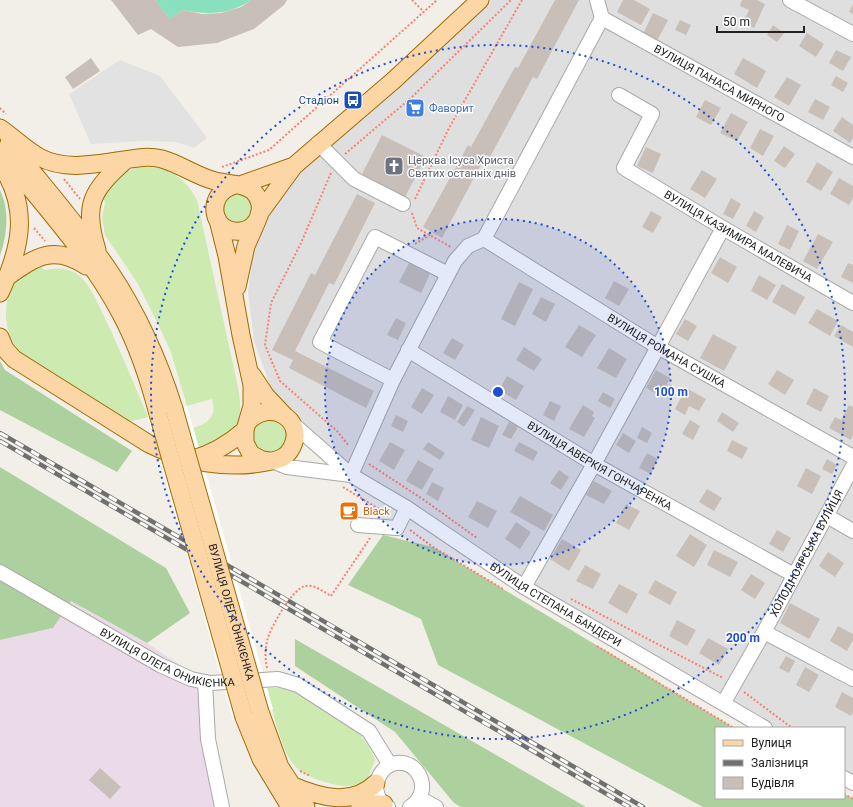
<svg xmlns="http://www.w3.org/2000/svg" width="853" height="807" font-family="Roboto,sans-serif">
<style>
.residential{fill:#e0dfdf}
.industrial{fill:#ebdbe8}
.grass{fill:#cdebb0}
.forest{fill:#add19e}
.pitch{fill:#88e0be}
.parking{fill:#e2e2e2}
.pier{fill:#fff}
.building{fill:#c7bfb8}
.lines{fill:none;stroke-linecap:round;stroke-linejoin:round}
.minor-casing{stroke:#a9a9a9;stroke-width:16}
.major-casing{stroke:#a06b00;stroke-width:19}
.path{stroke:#fa8072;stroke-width:2;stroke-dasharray:2 2;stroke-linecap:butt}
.minor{stroke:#fff;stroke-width:14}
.major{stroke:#fcd6a4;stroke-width:17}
.rail-casing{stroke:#707070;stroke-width:4.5}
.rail{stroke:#fff;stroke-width:3;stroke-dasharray:9;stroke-linecap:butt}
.major-bridge-casing{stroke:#a06b00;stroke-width:19;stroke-linecap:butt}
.major-bridge{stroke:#fcd6a4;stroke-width:17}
.ring{fill:none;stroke:#1d4ed8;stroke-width:2;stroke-dasharray:2 4}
.labels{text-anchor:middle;stroke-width:3;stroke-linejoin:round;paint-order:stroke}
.street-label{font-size:11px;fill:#222;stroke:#fff}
.transit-label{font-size:11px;fill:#164399;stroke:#fff;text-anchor:end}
.shop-label{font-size:11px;fill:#366cbe;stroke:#fff;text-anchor:start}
.worship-label{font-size:11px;fill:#5b616d;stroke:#fff;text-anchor:start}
.food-label{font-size:11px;fill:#c56008;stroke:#fff;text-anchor:start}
.centre{fill:#1d4ed8;stroke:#fff;stroke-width:2}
.ring-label{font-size:12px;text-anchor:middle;font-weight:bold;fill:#1d4ed8;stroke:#fff;stroke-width:3;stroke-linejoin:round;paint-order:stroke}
</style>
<rect width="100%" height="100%" fill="#f2efe9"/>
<path class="residential" d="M480,0H853V783L844,778V728H765L407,508L292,423L269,382L254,341L248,292L259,214L294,166Z"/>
<path class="industrial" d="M71,601L147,643L205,682L222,807H0V640L53,628Z"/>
<path class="grass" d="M151,167C173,169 187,181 197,200L238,387C242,412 243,426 219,439C213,443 206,447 199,448L193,428C209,423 217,416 212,399L187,406L171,352L157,322L138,284L105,235L102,219L105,202L101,196C118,177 122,167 151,167Z
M234,193L246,194L255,208L248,223L231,225L221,209L223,201Z
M39,263L44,270C56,268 67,267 77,274C89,282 96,300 102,312C119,347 133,382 148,417L128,422L23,356C4,335 0,307 15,282C20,275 31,269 39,263Z
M271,416L286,426C289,450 271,463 253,443V426Z
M267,688H285L296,691C325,709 364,725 375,760L367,780C357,787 345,787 332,784C320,781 305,776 296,767C281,753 272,707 267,688Z"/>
<path class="forest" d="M0,190C10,211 7,235 0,256Z
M0,361L5,370L132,451L117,472L0,410Z
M0,467L166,568L190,613L147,643L71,601L53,628L0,640Z
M383,535L433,547L734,728H716V798H844V794L853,799V807H703L438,665L421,619L348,585Z
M295,639L586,807H461L454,803L395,732L295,666Z"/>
<path class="pitch" d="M155,0H251C229,15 208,15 183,10L170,19Z"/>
<path class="parking" d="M120,60L160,76L207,138L194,148L176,142L144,141L91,144L69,94Z"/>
<path class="pier" d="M187,406L273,709L233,720L148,417Z"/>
<path class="building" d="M111,0H155L170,19L183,10L202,14L221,13L241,7L251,0H287L284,5L254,29L217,43L178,47L151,29L138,35Z
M555,0H579L537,79L533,77L490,157L486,155L442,238L423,227L468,145L471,147L515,67L518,68Z
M623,0H634L650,9L641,25L617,12Z
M742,0H757L765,4L754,28L743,23L749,10L740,6Z
M853,4V14L849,12Z
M653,13L668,20L656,43L642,36Z
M680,20L691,25L686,35L675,30Z
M773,25L784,33L777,42L767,35Z
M807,33L824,44L816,57L799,46Z
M836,50L851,57L843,71L829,63Z
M91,58L100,71L73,89L65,77Z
M743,58L766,71L757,88L734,74Z
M836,76L848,83L843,92L831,85Z
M787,77L801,85L789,106L774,97Z
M815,99L830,107L823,120L808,112Z
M705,100L721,108L711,125L696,117Z
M731,113L748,122L737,141L720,133Z
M842,117L853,125V138L850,143L833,131Z
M760,129L774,136L763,156L750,148Z
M382,135L426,157L405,197L362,174Z
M784,146L795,154L785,168L774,161Z
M646,147L661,154L653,173L637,166Z
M817,162L833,172L821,191L806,182Z
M702,170L717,179L705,198L690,189Z
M839,178L853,186V198L849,205L830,194Z
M357,194L375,203L334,285L329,283L295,351L374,391L366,408L289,368L293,360L272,350L311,273L315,275Z
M731,198L741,204L733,219L723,214Z
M651,211L662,217L653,233L642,227Z
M754,211L764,217L756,232L746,226Z
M787,225L799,231L790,250L778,244Z
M818,234L833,242L817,269L803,261Z
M720,257L737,267L728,283L711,273Z
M409,263L430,274L421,293L399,282Z
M848,263L853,265V283L841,277Z
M759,275L776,285L767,300L751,291Z
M614,281L629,289L619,306L605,298Z
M519,282L533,289L515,326L501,319Z
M782,284L805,297L795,315L772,302Z
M541,297L555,304L546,322L532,314Z
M817,309L838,321L830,336L808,323Z
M396,318L406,323L398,340L387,335Z
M685,319L697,326L688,341L676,334Z
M579,325L596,335L582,357L565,347Z
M841,325L853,332V347L834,336Z
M713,334L737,347L724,371L700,358Z
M452,338L464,345L455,360L443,353Z
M524,347L542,359L534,371L516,360Z
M609,348L627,359L616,378L597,368Z
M656,370L670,378L661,396L646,388Z
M777,370L794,380L785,395L768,384Z
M507,376L524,386L516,400L499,390Z
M422,388L434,395L422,414L411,407Z
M686,388L706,399L699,411L689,406L685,415L675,409Z
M814,388L829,396L821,412L806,404Z
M603,392L615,399L610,408L598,401Z
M448,396L463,405L455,420L440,412Z
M550,401L561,406L554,421L543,415Z
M583,405L594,412L592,416L595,418L584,437L569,429Z
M849,405L853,407V435L851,440L829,428L835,417L841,420Z
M467,406L475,410L464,427L457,422Z
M722,412L739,423L733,432L717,421Z
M396,415L408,421L403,432L391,426Z
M481,417L499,426L489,448L471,440Z
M690,420L700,426L693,440L682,434Z
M509,422L518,427L511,439L502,435Z
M642,427L652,433L647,443L637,438Z
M623,433L636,441L629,453L616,445Z
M732,440L748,448L742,459L727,451Z
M390,442L405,450L394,470L379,461Z
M428,442L445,453L440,460L423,449Z
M519,442L538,452L533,461L514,451Z
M647,453L658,459L651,474L639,468Z
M827,459L837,465L832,474L822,469Z
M418,460L434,469L422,490L406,481Z
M806,468L821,476L812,494L797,486Z
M559,470L569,477L561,490L550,483Z
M594,481L612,491L604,504L586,495Z
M432,482L444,488L438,501L426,494Z
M707,489L722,498L714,511L699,502Z
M520,496L553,515L544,531L510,512Z
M477,501L497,511L488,528L468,517Z
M626,504L640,511L629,530L616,523Z
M516,522L531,532L520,549L505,539Z
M777,530L791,538L783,552L769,544Z
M690,534L707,545L694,567L676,556Z
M562,539L581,550L569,571L550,559Z
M714,550L738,562L730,577L707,565Z
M828,552L844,563L835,577L819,566Z
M585,565L601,574L593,589L576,581Z
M751,574L765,583L755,599L741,590Z
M655,580L677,592L670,605L648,593Z
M619,584L638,594L627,614L608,603Z
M790,603L820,619L809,639L780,623Z
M677,620L696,630L687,646L669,636Z
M838,626L853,634V640L847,651L830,641Z
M708,638L728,649L719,665L699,653Z
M786,656L795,661L789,673L779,668Z
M805,667L819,675L809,692L796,685Z
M842,692L853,698V712L851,716L835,707Z
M100,768L121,787L110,799L89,780Z"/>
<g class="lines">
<defs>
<g id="minor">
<path id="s1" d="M597,0L602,18L853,157"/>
<path d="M790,0L853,34"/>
<path id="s2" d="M619,95L652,114L624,168L723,228L853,303"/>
<path d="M318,143L354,179L403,204"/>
<path id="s3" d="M484,239L658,347L853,457"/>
<path id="s4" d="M408,350L594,464L794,575"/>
<path d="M393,380L320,342L375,237L448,274"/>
<path id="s5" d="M292,423L351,475L407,508L524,587L765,728"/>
<path d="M272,461L287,467L351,475"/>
<path d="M351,475L393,380L455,261L468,246L484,239L602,18"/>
<path d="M827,516L853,531"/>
<path d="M358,525L397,528L407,508"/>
<path id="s6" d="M0,572L160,665L191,679L210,683L278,679L298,685L369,731L390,765"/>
<path d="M524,587L594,464L723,228"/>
<path d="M764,632L853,679"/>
<path d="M205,682L208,739L222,807"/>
<path id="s7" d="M724,702L764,632L853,466"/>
<path d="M844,778L853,783"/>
<path d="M419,798L436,807"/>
<path d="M388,807C362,792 384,751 411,766C417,770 421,777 422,784C423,794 418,802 410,807"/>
</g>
<path id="major" d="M0,128C13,137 25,149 39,157C63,170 91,165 117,161C132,159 146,155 162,159C180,164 196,176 215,181C227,184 243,183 253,191C260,198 262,208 259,216C256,224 249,230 241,231C211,235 204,193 235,185
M9,143C43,186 80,227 110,272C138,314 159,361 174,409
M0,151C42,204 90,255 121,314C138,346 149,379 158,414
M240,185L294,166
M259,214L294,166L394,80L480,0
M218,220L227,256L241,335L252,385V406L245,430V443L251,454L262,460L269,461
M97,250C83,205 91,191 126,160
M7,277C35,257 54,244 86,266
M237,287L246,246L257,221
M0,293C21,248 30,209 1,165
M0,337L5,349L14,359L149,444C185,462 227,470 267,462C278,460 287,458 292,447C306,419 269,398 248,422
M252,375L266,396L284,415
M193,459C213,454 229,444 245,430
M260,712L280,767L306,807
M244,717L261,759L290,807
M291,785C319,797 352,807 376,783
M360,807L371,804H384"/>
</defs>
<use href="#minor" class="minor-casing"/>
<use href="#major" class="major-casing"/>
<path class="path" d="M412,0L424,12
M0,108L6,114
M345,154L412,97L511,0
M222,167L269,150L437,0
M331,173L301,243L271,303L265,345L280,381L337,431L349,446
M64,179L80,199
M415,199L449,128L522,0
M412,213L417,228L451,247
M34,228L45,241
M415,244L430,235
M369,464L424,500L477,538
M343,487L387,514
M410,530L433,547L503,589
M571,599L723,678
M597,646L734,728
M267,668C265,659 265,650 267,641C270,628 292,589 305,586C314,584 324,592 331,596L370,538
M744,692L792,728
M300,771L310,776
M844,794L853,799"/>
<use href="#minor" class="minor"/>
<use href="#major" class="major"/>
<defs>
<path id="rail" d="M0,433L643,807
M0,441L629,807"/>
</defs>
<use href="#rail" class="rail-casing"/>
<use href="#rail" class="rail"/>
<defs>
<g id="major-bridge">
<path id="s8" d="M174,409L260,712"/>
<path d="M158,414L244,717"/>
</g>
</defs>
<use href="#major-bridge" class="major-bridge-casing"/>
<use href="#major-bridge" class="major-bridge"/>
</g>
<circle cx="498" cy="392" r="173" fill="#1d4ed8" fill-opacity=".12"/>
<g class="ring">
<circle cx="498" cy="392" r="173"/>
<circle cx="498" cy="392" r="347"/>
</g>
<defs>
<symbol id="bus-square" viewBox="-11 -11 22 22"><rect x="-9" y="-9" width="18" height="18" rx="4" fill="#1a4fb4" stroke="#fff"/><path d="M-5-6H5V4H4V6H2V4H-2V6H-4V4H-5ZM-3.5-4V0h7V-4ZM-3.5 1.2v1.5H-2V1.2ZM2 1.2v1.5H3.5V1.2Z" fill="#fff"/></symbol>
<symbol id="supermarket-square" viewBox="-11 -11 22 22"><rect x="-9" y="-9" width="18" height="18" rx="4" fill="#3f7fe0" stroke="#fff"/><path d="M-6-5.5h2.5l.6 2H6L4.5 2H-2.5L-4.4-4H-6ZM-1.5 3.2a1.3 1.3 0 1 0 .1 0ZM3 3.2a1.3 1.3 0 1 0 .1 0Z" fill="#fff"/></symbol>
<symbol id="church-square" viewBox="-11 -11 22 22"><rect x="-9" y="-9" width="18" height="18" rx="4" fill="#6b7280" stroke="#fff"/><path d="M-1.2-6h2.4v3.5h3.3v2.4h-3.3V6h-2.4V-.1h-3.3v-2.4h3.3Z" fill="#fff"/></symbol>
<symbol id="cafe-square" viewBox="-11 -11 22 22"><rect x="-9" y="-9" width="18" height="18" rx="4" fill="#e8710a" stroke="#fff"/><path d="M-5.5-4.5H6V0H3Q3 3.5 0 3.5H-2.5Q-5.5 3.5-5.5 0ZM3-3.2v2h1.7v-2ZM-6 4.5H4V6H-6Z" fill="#fff"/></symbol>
</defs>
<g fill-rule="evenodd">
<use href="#bus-square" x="342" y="89" width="22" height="22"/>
<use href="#supermarket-square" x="404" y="97" width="22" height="22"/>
<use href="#church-square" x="383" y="155" width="22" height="22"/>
<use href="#cafe-square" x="338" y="500" width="22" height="22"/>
</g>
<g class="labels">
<g class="street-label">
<text dy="4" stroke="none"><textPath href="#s1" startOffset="153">ВУЛИЦЯ ПАНАСА МИРНОГО</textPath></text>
<text dy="4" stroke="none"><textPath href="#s2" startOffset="232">ВУЛИЦЯ КАЗИМИРА МАЛЕВИЧА</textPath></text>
<text dy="4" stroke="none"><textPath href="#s3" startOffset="214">ВУЛИЦЯ РОМАНА СУШКА</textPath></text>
<text dy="4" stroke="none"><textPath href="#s4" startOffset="224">ВУЛИЦЯ АВЕРКІЯ ГОНЧАРЕНКА</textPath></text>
<text dy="4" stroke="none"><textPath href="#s7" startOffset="170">ХОЛОДНОЯРСЬКА ВУЛИЦЯ</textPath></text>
<text dy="4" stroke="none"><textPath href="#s5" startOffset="321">ВУЛИЦЯ СТЕПАНА БАНДЕРИ</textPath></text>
<text dy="4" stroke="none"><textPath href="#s8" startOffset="211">ВУЛИЦЯ ОЛЕГА ОНІКІЄНКА</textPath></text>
<text dy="4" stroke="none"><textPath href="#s6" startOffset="190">ВУЛИЦЯ ОЛЕГА ОНИКІЄНКА</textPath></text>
</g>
<g class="transit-label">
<text x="339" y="104">Стадіон</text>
</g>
<g class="shop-label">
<text x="429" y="112">Фаворит</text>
</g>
<g class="worship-label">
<text x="408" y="164">Церква Ісуса Христа<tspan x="408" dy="13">Святих останніх днів</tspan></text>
</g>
<g class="food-label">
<text x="363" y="515">Black</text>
</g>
</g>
<circle cx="498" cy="392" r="6" class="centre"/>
<g class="ring-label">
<text x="671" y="396">100 m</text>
<text x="743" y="642">200 m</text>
</g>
<rect x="715" y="727" width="130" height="72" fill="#ffffff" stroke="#a7a7a7"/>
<rect x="723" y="740" width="20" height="6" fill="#fcd6a4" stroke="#a7a7a7"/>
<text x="751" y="747" font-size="12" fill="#222222">Вулиця</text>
<rect x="723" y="760" width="20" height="6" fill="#707070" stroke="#a7a7a7"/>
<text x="751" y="767" font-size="12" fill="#222222">Залізниця</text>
<rect x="723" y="777" width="20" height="12" fill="#c7bfb8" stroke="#a7a7a7"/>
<text x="751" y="787" font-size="12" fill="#222222">Будівля</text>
<path d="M717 26v6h87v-6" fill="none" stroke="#222222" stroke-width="2"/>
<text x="723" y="26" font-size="12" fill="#222222" stroke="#ffffff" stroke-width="3" paint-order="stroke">50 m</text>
</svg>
